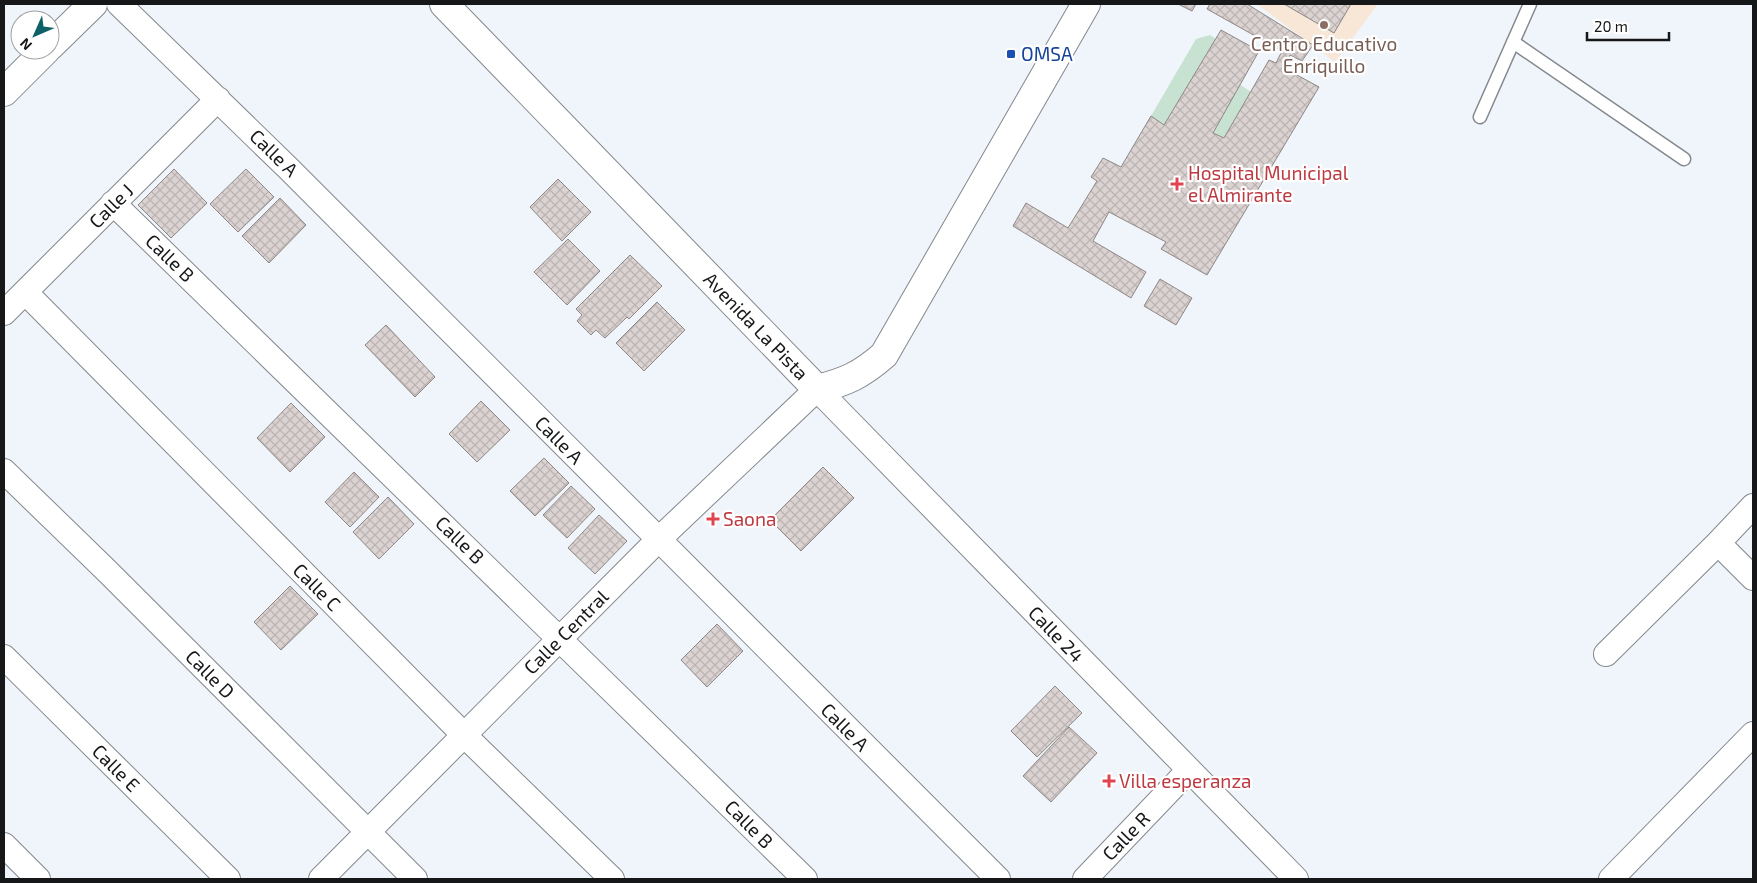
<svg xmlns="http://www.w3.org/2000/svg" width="1757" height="883" font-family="'Exo 2',sans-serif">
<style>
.education{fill:#f8e7d6}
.grass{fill:#c7e2d1}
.building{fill:url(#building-cross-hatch);stroke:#8e8785}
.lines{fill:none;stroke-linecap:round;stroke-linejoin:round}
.lane-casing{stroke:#83888d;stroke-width:15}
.street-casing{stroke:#83888d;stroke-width:26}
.secondary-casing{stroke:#83888d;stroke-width:30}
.lane{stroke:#fff;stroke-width:12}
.street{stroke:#fff;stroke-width:24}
.secondary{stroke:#fff;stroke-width:28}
.education-dot{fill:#8d6e63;stroke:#fff;stroke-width:2}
.transit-dot{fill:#1a4fb4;stroke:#fff;stroke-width:2}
.health-dot{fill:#e0444e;stroke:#fff;stroke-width:2}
.labels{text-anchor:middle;stroke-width:4.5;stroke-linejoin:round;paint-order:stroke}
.education-label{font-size:19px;fill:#785e54;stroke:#fff}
.transit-label{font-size:19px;fill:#164399;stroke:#fff;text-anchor:start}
.street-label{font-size:19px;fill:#151719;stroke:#fff}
.health-label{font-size:19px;fill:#be3a42;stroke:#fff;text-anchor:start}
</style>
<defs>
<pattern id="building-cross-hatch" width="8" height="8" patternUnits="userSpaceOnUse" patternTransform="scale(1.25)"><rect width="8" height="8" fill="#dbd3d1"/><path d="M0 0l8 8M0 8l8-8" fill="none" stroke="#bbb4b3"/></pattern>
</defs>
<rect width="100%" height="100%" fill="#eff5fa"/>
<path class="education" d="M1257,4H1378L1335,62Z"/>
<path class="grass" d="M1210,35L1216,39L1164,125L1151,116L1196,39Z
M1239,84L1251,92L1224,138L1213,133Z"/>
<path class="building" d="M1178,4H1196L1192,11Z
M1210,4H1247L1313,45L1302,61L1290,55L1284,68L1319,87L1207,275L1161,249L1166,242L1109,212L1093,241L1146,272L1131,298L1013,226L1026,203L1068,228L1097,181L1091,177L1103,158L1121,167L1151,116L1164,125L1221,30L1259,51L1213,133L1224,138L1269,60L1276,63L1282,51L1207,9Z
M1284,4H1351L1334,33Z
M174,169L207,203L171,238L138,205Z
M246,169L274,197L238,232L210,204Z
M558,179L591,212L562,241L530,207Z
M280,198L306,225L269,263L242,236Z
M568,239L600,271L567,305L534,272Z
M630,255L662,286L629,319L627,317L605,338L596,330L591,335L577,321L582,315L576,309Z
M1160,279L1192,298L1176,325L1144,306Z
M657,302L685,330L644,371L616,343Z
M386,325L435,377L415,397L365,345Z
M481,401L510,430L477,462L449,434Z
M291,403L325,437L290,472L257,438Z
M544,458L569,483L535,516L510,491Z
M823,467L854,498L801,551L770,520Z
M354,472L379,497L350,527L325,502Z
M571,486L595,509L567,538L543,515Z
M388,497L414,524L379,559L353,532Z
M599,515L627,541L595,574L568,548Z
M290,586L318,614L281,650L254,622Z
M717,624L743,651L707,687L681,660Z
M1055,686L1082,713L1037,757L1011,731Z
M1069,727L1097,753L1051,802L1023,776Z"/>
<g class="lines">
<defs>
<path id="lane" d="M1513,42L1684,159
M1480,117L1530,4"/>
<path id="street" d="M119,4L289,169L998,879
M113,203L805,879
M25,292L464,735L612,879
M4,313L218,99
M4,471L108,572L415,879
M1718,543L1753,506
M1606,654L1718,543L1753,578
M4,657L228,879
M4,845L38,879
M321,879L658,540L817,389L1296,879
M1085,879L1189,770
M1611,879L1753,734"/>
<path id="secondary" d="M444,4L817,389C846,382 861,375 884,355L1086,4
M50,46L93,4
M4,92L46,50"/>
</defs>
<use href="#lane" class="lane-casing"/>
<use href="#street" class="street-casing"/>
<use href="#secondary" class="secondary-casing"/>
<use href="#lane" class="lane"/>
<use href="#street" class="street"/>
<use href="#secondary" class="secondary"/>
</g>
<circle class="education-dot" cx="1324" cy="25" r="5"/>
<rect class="transit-dot" x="1006" y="49" width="10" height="10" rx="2.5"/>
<g class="health-dot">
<path d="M1174.5 176.5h5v5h5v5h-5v5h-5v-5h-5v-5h5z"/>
<path d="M710.5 511.5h5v5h5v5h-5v5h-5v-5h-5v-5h5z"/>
<path d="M1106.5 773.5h5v5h5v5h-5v5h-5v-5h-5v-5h5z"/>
</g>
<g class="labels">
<g class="education-label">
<text x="1324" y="51">Centro Educativo<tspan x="1324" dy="22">Enriquillo</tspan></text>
</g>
<g class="transit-label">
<text x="1021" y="61">OMSA</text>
</g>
<g class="street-label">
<text transform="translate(274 153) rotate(44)" y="7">Calle A</text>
<text transform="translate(111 206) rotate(-45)" y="7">Calle J</text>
<text transform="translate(170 258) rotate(44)" y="7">Calle B</text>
<text transform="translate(756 326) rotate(46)" y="7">Avenida La Pista</text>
<text transform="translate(559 440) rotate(45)" y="7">Calle A</text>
<text transform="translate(460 540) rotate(44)" y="7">Calle B</text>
<text transform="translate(317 587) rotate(45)" y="7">Calle C</text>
<text transform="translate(566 632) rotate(-45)" y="7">Calle Central</text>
<text transform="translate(1056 634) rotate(46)" y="7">Calle 24</text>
<text transform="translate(210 674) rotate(45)" y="7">Calle D</text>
<text transform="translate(845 727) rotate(45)" y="7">Calle A</text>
<text transform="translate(116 768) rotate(45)" y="7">Calle E</text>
<text transform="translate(749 824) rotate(45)" y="7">Calle B</text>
<text transform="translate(1126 836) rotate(-46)" y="7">Calle R</text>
</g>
<g class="health-label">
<text x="1188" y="180">Hospital Municipal<tspan x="1188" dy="22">el Almirante</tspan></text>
<text x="723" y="526">Saona</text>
<text x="1119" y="788">Villa esperanza</text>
</g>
</g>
<rect width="1757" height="883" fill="none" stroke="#151719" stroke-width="10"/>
<g transform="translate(35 35) rotate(225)"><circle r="24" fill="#ffffff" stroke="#a1a2a3"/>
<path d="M0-4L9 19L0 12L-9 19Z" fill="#106167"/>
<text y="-8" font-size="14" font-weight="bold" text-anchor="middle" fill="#151719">N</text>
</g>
<path d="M1587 32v8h82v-8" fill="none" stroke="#151719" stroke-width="2.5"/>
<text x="1594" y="32" font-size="15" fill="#151719" stroke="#ffffff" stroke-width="4" paint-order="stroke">20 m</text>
</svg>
